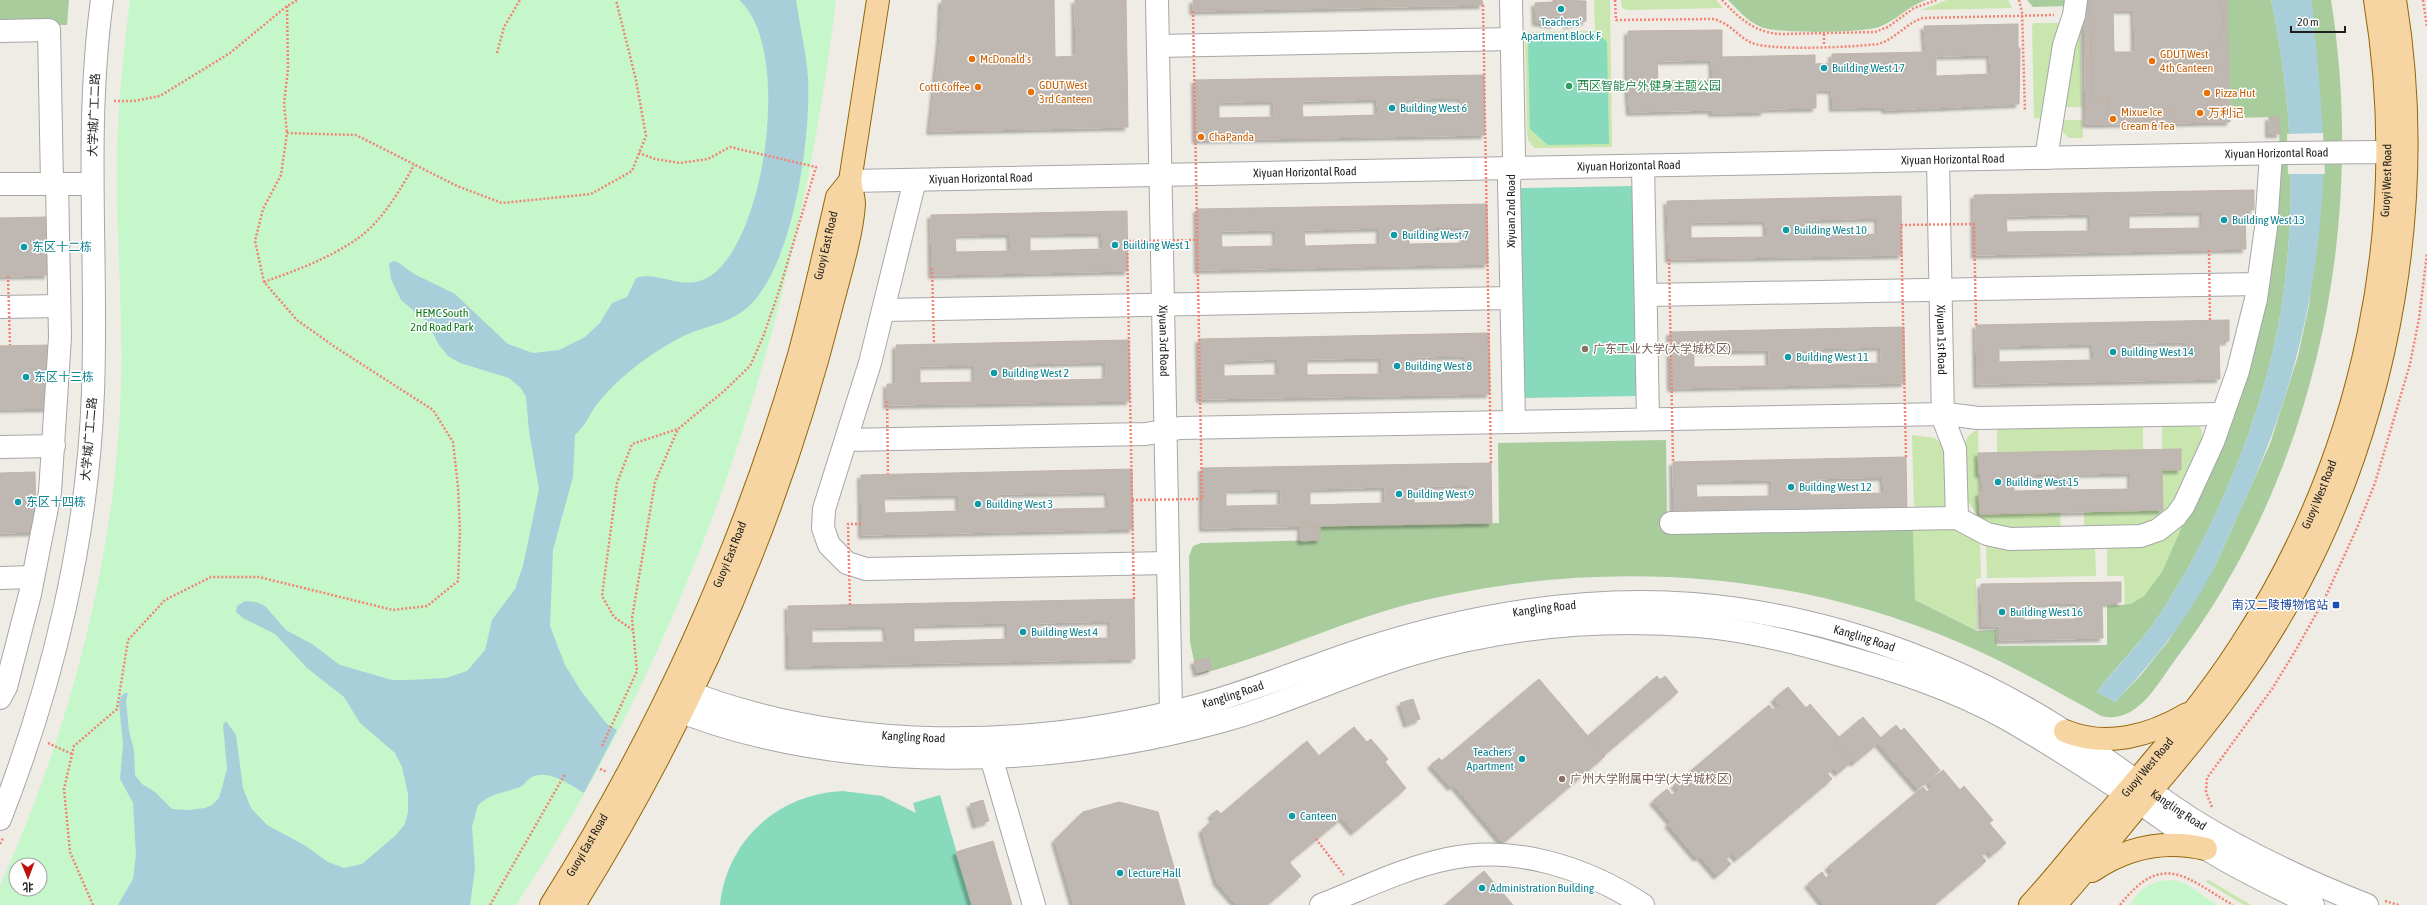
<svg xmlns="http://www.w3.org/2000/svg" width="2427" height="905" font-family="'Asap Condensed','Noto Sans SC',sans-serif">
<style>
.grass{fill:#c8e6ae}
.forest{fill:#a9cc9c}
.park{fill:#c5f7ca;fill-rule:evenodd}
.pitch{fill:#87dabc}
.water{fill:#a8ceda}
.pier{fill:#efece5}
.building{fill:#bfb8b2;stroke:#c0b3a8;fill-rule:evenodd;filter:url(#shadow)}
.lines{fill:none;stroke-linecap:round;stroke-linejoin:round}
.minor-casing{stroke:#a6a6a6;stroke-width:24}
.major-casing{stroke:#926708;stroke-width:24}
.path{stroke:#f38373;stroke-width:2.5;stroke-dasharray:2 2;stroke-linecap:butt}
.minor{stroke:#fff;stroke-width:22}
.major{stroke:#f7d5a2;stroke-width:22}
.path-bridge{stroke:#f38373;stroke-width:2.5;stroke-dasharray:2 2;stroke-linecap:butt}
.culture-dot{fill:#0f9aa8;stroke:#fff;stroke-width:1.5}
.food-dot{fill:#e8710a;stroke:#fff;stroke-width:1.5}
.leisure-dot{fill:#2e9e5b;stroke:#fff;stroke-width:1.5}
.education-dot{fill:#8d6e63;stroke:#fff;stroke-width:1.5}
.transit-dot{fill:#1a4fb4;stroke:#fff;stroke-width:1.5}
.labels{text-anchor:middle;stroke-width:3;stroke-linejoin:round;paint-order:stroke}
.culture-label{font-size:12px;fill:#0d838f;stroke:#fff;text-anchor:start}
.food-label{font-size:12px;fill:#c56008;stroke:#fff;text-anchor:start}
.leisure-label{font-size:12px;fill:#27864d;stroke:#fff;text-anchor:start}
.street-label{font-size:12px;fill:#1f1f1f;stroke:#fff}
.park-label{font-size:12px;fill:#11781c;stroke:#fff}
.education-label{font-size:12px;fill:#785e54;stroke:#fff;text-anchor:start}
.transit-label{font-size:12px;fill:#164399;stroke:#fff;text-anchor:end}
</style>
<defs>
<filter id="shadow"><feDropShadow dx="-3.5" dy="3.5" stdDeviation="1" flood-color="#0004"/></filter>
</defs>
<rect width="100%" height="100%" fill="#efece5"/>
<path class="grass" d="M1594,0H1610L1612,147L1534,148L1528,140L1527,130L1525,32L1595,31Z
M1621,0H1716L1723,8L1627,10L1622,8Z
M1947,0H2008L2012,8L1921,10Z
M2034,23H2062L2044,119L2034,118L2032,26Z
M2080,23L2082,107H2062L2069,58Z
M2061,120H2082L2083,138H2069L2063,132Z
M2162,423L2195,424L2201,428L2203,441L2175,504L2151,526L2084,530V512L2162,510V470L2181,469V449L2162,450Z
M2143,424V450L1997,453V427Z
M1978,429L1980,514L2060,513L2061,530L2008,531L1979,518L1967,500L1964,445L1968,436Z
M1912,435L1935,438L1945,448L1946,505L1939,510L1914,512Z
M2189,511C2175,543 2163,596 2125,606L2124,576H2107V546Z
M1949,524L1980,538L1981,578L1976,579L1977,631L1915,600L1913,525Z
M1986,542L2095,546L2096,576L1987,578Z
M2207,879L2251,905H2244L2206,882Z"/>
<path class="forest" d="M0,0H69L67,25H0Z
M1728,0H1926C1908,6 1896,21 1879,27C1862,33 1776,34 1761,27C1747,21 1738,10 1728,0Z
M2027,0H2067L2068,6L2033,7Z
M2227,0H2271C2291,92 2296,188 2285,282C2273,391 2221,522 2160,614C2142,642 2117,665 2097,692L2115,702L2141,675L2169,640L2216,564L2270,444L2298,356L2309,305L2323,181L2319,85L2311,0H2331C2367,227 2316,475 2175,660C2158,683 2137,725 2101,716C2054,690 2008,663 1958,642C1785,568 1591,558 1409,604C1337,623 1270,656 1197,675L1190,642L1189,556L1193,546L1201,543L1319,540L1320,526L1499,523L1498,443L1666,440L1667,517L1913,525L1915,600L1977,631L1996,630L1997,646L2107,645V606L2131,604L2144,596L2162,572L2189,511L2280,174L2279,117L2230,118Z"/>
<path class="park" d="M130,0H836C798,320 695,636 516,905H0V886C70,729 116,558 121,386C123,310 116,234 117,159C118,106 123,53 130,0ZM16,865H40V889H16Z
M2173,880L2186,884L2217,905H2131C2138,888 2155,880 2173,880Z"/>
<path class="pitch" d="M1599,34L1607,42L1609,144L1548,145L1530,129L1528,42L1535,35Z
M1633,186L1637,396L1523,398L1519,188Z
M843,791L882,796L916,813L913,803L940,795L972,905H720C727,840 778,794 843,791Z"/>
<path class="water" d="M739,0H796C800,26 806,52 808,78C811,137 794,265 748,307C733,321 712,325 693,332C680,337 668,344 656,352C635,365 613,384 597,404C588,416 588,423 575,435L573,477L553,550L550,626L565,665L581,691L606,723L617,730L584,793C570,785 549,769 532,777C526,780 524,787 517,788C502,793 492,793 478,805L472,827L475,869L470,905H118L133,879L136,855L133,803L120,779L123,744L119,704L121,696L125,693H128L126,701L129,731L134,750L135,775L142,784L155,792L172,809L188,810L205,808L212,805L219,798L227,769L223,725L226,721L236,735L243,788L251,808L267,825L306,846L328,862L344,868L362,864L396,835L405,824L408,812V794L402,767L395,753L360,723L344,697L307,668L275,634L243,618L236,612L237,606L245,601L256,602L265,606L286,630L312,644L340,665L392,680H408L446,678L467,671L485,650L492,620L515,589L523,566L539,489L529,431L526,397L521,388L509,378L460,363L448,356L439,345L427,322L401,300L391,279L389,264L393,261L398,262L414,274L455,294L508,344L533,353L559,350L585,337L600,323L612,303L627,297L636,278C658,270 685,294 712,275C767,235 792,45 739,0Z
M2271,0H2311L2313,9C2317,66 2325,124 2323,181C2318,298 2289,407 2239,513C2231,529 2224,547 2216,564C2191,615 2154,661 2115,702L2097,692C2117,666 2142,642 2160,614C2221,522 2273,391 2285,282C2296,188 2291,92 2271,0Z"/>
<path class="pier" d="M2323,133L2325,174H2288L2287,134Z"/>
<path class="building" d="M942,0H1054L1055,57L1076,56L1075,0H1126L1128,127L930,131L940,41Z
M1193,0H1482L1483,5L1193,11Z
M1553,0L1586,1V21L1567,25V15L1554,16V25L1536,22L1535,3L1553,2Z
M2084,0H2090L2092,97H2108L2109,124H2086Z
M2090,0H2220L2224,22L2212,56V66H2229V100H2208V122L2174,123L2173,109H2171L2156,119L2143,120V123L2109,124L2108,97H2092ZM2113,10H2134L2135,52H2114Z
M2220,0H2227L2229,66H2212V56L2224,22Z
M2018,24V48H2020L2019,104L1885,110V107L1833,108L1832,90H1816V108L1764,109V112L1712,113V110L1630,112L1628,88V31L1722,30V57L1815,55V64L1832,63V54L1926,52L1924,26ZM1990,55L1991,74L1936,76V56ZM1712,60L1713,80L1658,81L1657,61Z
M1484,75L1485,135L1196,140L1195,80ZM1461,98L1462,114L1407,115L1406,99ZM1377,99L1378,115L1303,117L1302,101ZM1274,101V117L1219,118V102Z
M2208,100H2229L2230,122H2208Z
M2171,109H2173L2174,123H2143V120L2156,119Z
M2269,117H2279L2280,134H2269Z
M2254,190V210H2245L2246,249L1975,255L1974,195ZM2203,212V228L2129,229V213ZM2091,214V231L2007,232L2006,216Z
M1901,196L1902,255L1669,259L1667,201ZM1878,218V234L1805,236L1804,220ZM1766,221L1767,237L1691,238V222Z
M1487,204L1488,264L1198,270L1197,209ZM1463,227L1464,243L1409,244V228ZM1380,228V244L1305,246L1304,230ZM1276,230V246L1222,247L1221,231Z
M1127,211L1128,271L932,275L931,215ZM1102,233L1103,249L1030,251V234ZM1010,234L1011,251L956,252L955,235Z
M47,217L48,275L0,276V218Z
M2229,320V341L2219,342L2220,379L1977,384L1976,325ZM2187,342V358L2132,359L2131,343ZM2093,344L2094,360L1999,362V346Z
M1904,327L1905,383L1671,388L1670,332ZM1881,347V363L1808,365L1807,349ZM1769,350V366L1694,367V351Z
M1489,333L1490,394L1200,399L1199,339ZM1466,356V372L1412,373L1411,357ZM1382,358V374L1307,375V359ZM1278,359L1279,375L1224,376V361Z
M1129,340L1130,401L887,405V384H896V345ZM1106,362V379L1013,381V364ZM975,365V382L920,383V366Z
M51,345L52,408L0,409V346Z
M2181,449V470H2162L2163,510L1980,514L1979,493L1983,492L1982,474H1979L1978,453ZM2131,473V489L2071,490L2070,474ZM2060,474V490L2014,491V475Z
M1906,457L1907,513L1674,517L1673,462ZM1883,477L1884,493L1810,495V479ZM1772,480V496L1697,497L1696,481Z
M1491,463L1492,523L1203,528L1202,468ZM1468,485L1469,501L1414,503V487ZM1385,487V503L1310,505V489ZM1281,489V505L1226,506V490Z
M1132,469L1133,529L862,535L861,475ZM1108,492L1109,508L997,510V494ZM959,495V511L885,513L884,496Z
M35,472L36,532L0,533V473Z
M1320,526V540L1301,541V527Z
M2121,582V602L2102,603L2103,638L2000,640V626H1982L1981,584ZM2078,603L2079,619L2024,620L2023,604Z
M1134,599L1135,659L789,666L788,606ZM1111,621V638L1038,639V623ZM1008,623V639L914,642V625ZM886,626L887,642L812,643V627Z
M1209,658L1212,669L1197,673L1194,661Z
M1657,676L1660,680L1665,676L1678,692L1604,755L1588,736Z
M1539,679L1605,756L1503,843L1454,785L1451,787L1431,765L1439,758L1442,761Z
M1788,687L1806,708L1810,704L1839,737L1835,741L1852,761L1838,773L1834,768L1827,773L1832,779L1737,859L1733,853L1726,859L1731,864L1717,876L1700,856L1697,858L1668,824L1671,822L1653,801L1667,789L1672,795L1679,790L1674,785L1769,705L1773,710L1779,705L1774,699Z
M1413,699L1420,719L1407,724L1400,703Z
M1863,717L1881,738L1896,725L1901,731L1904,728L1940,770L1918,789L1878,743L1854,763L1835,741Z
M1354,727L1367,742L1371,739L1388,759L1385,762L1406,788L1354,832L1342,818L1289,862L1301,876L1267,905H1237L1217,882L1202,830L1214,819L1211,815L1217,810L1221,814L1307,741L1319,756Z
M1943,770L1960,790L1964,786L1993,820L1989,823L2006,843L1992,855L1988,850L1981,855L1986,861L1934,905H1824L1808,884L1822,872L1826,878L1833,872L1828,867L1923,787L1927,792L1933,787L1929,781Z
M983,800L989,821L976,825L970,804Z
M1119,802L1158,812L1185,905H1074L1055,840L1083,812Z
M993,841L1012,905H972L956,852Z
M1484,871L1513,905H1445Z"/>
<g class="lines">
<defs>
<g id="minor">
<path id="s1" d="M1157,0L1171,712"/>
<path d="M1511,0L1514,157L1509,181L1514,422"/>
<path d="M0,31L49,30L52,183"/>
<path d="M1158,46L1512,39"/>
<path d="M2046,158L2064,45L2074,15L2076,0"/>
<path id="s2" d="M1938,160L1943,418L1955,449L1957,518"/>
<path d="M1643,166L1648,419"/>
<path d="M915,180L870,363L824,509L823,528L829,545L847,563L866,569L1168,563"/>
<path id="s3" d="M850,181L2287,153L2379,152L2406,157"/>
<path d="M0,184H92"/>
<path d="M1646,295L2258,284"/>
<path d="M0,307L59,306"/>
<path d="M884,310L1511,298"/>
<path d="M846,440L1146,434L1180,428L1947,414L1978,418L2223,414"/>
<path d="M0,447L54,446"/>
<path d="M1671,523L1957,518L1987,534L2010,539L2141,536L2158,530L2176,516L2184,505L2213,442L2238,371L2256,299L2266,228L2271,154"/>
<path d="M0,578L33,577"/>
<path id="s4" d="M673,686C839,754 1032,751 1203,704C1261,688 1316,664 1373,646C1476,614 1585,596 1693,604C1807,613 1926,651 2026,708C2083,740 2135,782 2190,818C2246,853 2306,881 2367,905"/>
<path d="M0,698L6,687L30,594L50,492L60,337L57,183"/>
<path d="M664,705C838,778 1061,769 1240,716C1298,698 1354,671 1413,654C1505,627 1603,618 1699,626C1745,630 1791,641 1836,654C1895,670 1953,689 2007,719C2052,745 2097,774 2140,803C2162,818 2182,834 2205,848C2239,870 2277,887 2313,905"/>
<path d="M991,757L1034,905"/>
<path d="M0,819C53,684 88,537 93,392C98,261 84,131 102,0"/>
<path d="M1321,905C1362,889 1404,868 1447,859C1514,844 1587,868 1643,905"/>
</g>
<g id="major">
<path d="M2065,731C2106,748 2150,736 2187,714"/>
<path d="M2092,871C2127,847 2164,839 2206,849"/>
<path id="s5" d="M551,905C658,735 743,548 799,355C813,303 825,250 837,197L850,181"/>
<path d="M574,905C688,722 777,521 830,312C838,280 852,236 854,204C854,197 851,188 850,181L878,0"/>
<path id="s6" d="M2030,905C2057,876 2080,845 2106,816C2153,761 2202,706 2241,645C2365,454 2412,225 2375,0"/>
<path d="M2055,905C2083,875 2107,843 2133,812C2195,740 2255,668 2299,583C2391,408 2427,195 2395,0"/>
</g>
</defs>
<use href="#minor" class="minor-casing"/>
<use href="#major" class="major-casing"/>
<path class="path" d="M1615,0L1616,20L1713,19C1729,22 1738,37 1752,43C1772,51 1854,47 1878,44C1896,39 1906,23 1923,18L2054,15
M1722,0C1739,18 1756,34 1783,34L1875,32L1888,27L1914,8L1937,0
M2019,0L2022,12L2025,111
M2423,0L2427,27
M287,6L288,69L284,104L287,133
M1824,34V46
M497,53L504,27L520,0
M114,101H134L160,96L230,53L287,6L298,0
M264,282C297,270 333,257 361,236C383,219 401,189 414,165
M633,630L614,617L602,596L617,483L632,444L678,429
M48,743L72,754
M602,746L637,671L632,618L655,482L678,429L724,391L750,366L763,337L779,291L816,167L730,147L708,159L680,163L655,159L639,153
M600,769L607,772
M2212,807L2206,792L2207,778L2272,689L2294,653L2324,600L2357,528L2375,483L2410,364L2419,319L2427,253
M1316,839L1344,875
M0,844L3,838
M2385,901L2399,905
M93,905L70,852L64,789L74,746L117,709L128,640L165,600L211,577H259L393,610L427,606L458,581L460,532L458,487L453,442L433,410L335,347L297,320L264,282L255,241L263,209L281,175L287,133L356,135L457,186L502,203L591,194L632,171L646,136L636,80L616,0
M490,905L565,774
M2120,905C2163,850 2186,878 2233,905"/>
<use href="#minor" class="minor"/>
<use href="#major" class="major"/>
<path class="path-bridge" d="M1483,5L1491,463
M2209,250L2210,321
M1669,259L1673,462
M932,268L934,344
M8,276L10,345
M887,401L888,474
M1906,457L1901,225L1974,224L1976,325
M1132,500L1202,499L1193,11
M1134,599L1127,241L1197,240
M850,605L848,524H862"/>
</g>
<g class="culture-dot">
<circle cx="1561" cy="9" r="4"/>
<circle cx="1824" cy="68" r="4"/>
<circle cx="1392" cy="108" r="4"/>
<circle cx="2224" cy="220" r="4"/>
<circle cx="1786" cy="230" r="4"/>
<circle cx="1394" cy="235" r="4"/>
<circle cx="1115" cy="245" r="4"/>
<circle cx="24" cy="247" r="4"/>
<circle cx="2113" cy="352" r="4"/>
<circle cx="1788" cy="357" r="4"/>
<circle cx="1397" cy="366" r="4"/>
<circle cx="994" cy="373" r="4"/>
<circle cx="26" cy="377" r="4"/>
<circle cx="1998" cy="482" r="4"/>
<circle cx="1791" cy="487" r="4"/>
<circle cx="1399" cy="494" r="4"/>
<circle cx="18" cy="502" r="4"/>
<circle cx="978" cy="504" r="4"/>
<circle cx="2002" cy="612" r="4"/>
<circle cx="1023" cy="632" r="4"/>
<circle cx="1522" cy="759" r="4"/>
<circle cx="1292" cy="816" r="4"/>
<circle cx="1120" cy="873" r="4"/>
<circle cx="1482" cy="888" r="4"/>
</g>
<g class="food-dot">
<circle cx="972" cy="59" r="4"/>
<circle cx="2152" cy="61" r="4"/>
<circle cx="978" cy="87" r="4"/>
<circle cx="1031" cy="92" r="4"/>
<circle cx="2207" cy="93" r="4"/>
<circle cx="2200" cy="113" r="4"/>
<circle cx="2113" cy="119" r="4"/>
<circle cx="1201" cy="137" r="4"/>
</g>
<circle class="leisure-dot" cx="1569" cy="86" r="4"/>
<g class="education-dot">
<circle cx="1585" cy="349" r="4"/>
<circle cx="1562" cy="779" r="4"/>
</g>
<rect class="transit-dot" x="2332" y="601" width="8" height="8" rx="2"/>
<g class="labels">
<g class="culture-label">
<text x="1561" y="26" text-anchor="middle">Teachers'<tspan x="1561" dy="14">Apartment Block F</tspan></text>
<text x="1832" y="72">Building West 17</text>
<text x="1400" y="112">Building West 6</text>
<text x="2232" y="224">Building West 13</text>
<text x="1794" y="234">Building West 10</text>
<text x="1402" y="239">Building West 7</text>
<text x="1123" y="249">Building West 1</text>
<text x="32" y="251">东区十二栋</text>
<text x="2121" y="356">Building West 14</text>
<text x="1796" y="361">Building West 11</text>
<text x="1405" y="370">Building West 8</text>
<text x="1002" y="377">Building West 2</text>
<text x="34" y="381">东区十三栋</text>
<text x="2006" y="486">Building West 15</text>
<text x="1799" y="491">Building West 12</text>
<text x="1407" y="498">Building West 9</text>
<text x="26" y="506">东区十四栋</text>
<text x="986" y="508">Building West 3</text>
<text x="2010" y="616">Building West 16</text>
<text x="1031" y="636">Building West 4</text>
<text x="1514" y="756" text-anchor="end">Teachers'<tspan x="1514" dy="14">Apartment</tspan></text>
<text x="1300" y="820">Canteen</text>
<text x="1128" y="877">Lecture Hall</text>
<text x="1490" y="892">Administration Building</text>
</g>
<g class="food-label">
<text x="2160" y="58">GDUT West<tspan x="2160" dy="14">4th Canteen</tspan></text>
<text x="980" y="63">McDonald's</text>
<text x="1039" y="89">GDUT West<tspan x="1039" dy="14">3rd Canteen</tspan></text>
<text x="970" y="91" text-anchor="end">Cotti Coffee</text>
<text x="2215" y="97">Pizza Hut</text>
<text x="2121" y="116">Mixue Ice<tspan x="2121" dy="14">Cream &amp; Tea</tspan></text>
<text x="2208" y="117">万利记</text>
<text x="1209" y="141">ChaPanda</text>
</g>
<g class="leisure-label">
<text x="1577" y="90">西区智能户外健身主题公园</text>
</g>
<g class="street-label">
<text transform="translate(94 115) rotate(-88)" y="4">大学城广工二路</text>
<text dy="4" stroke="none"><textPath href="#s3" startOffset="1427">Xiyuan Horizontal Road</textPath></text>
<text dy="4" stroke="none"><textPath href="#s3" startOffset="1103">Xiyuan Horizontal Road</textPath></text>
<text dy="4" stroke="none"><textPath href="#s3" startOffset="779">Xiyuan Horizontal Road</textPath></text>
<text dy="4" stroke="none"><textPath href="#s3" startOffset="455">Xiyuan Horizontal Road</textPath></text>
<text dy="4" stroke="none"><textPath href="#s3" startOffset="131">Xiyuan Horizontal Road</textPath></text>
<text dy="4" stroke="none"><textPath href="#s6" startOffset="828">Guoyi West Road</textPath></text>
<text transform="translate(1511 211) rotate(-90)" y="4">Xiyuan 2nd Road</text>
<text dy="4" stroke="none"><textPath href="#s5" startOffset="718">Guoyi East Road</textPath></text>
<text dy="4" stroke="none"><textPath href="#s2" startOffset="180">Xiyuan 1st Road</textPath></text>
<text dy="4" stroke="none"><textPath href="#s1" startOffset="341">Xiyuan 3rd Road</textPath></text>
<text transform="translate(89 439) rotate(-85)" y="4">大学城广工二路</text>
<text dy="4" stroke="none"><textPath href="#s6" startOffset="505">Guoyi West Road</textPath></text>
<text dy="4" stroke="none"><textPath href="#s5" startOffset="394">Guoyi East Road</textPath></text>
<text dy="4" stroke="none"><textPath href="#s4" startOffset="895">Kangling Road</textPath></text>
<text dy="4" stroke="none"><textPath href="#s4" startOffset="1219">Kangling Road</textPath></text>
<text dy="4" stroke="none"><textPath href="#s4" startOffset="571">Kangling Road</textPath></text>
<text dy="4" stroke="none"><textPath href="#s4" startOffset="247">Kangling Road</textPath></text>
<text dy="4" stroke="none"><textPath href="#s6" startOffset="181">Guoyi West Road</textPath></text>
<text dy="4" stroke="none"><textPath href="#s4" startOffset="1579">Kangling Road</textPath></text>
<text dy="4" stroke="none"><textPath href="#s5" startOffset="70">Guoyi East Road</textPath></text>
</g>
<g class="park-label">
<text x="442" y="317">HEMC South<tspan x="442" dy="14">2nd Road Park</tspan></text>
</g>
<g class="education-label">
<text x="1593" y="353">广东工业大学(大学城校区)</text>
<text x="1570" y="783">广州大学附属中学(大学城校区)</text>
</g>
<g class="transit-label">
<text x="2328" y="609">南汉二陵博物馆站</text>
</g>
</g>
<g transform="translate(28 877) rotate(179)"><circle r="19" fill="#ffffff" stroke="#a5a5a5"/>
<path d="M0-3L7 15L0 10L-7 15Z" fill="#c30f0a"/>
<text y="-6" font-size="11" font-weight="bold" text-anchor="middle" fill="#1f1f1f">北</text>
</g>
<path d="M2291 26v6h54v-6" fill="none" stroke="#1f1f1f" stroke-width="2"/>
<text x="2297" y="26" font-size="12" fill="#1f1f1f" stroke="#ffffff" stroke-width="3" paint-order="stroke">20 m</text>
</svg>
